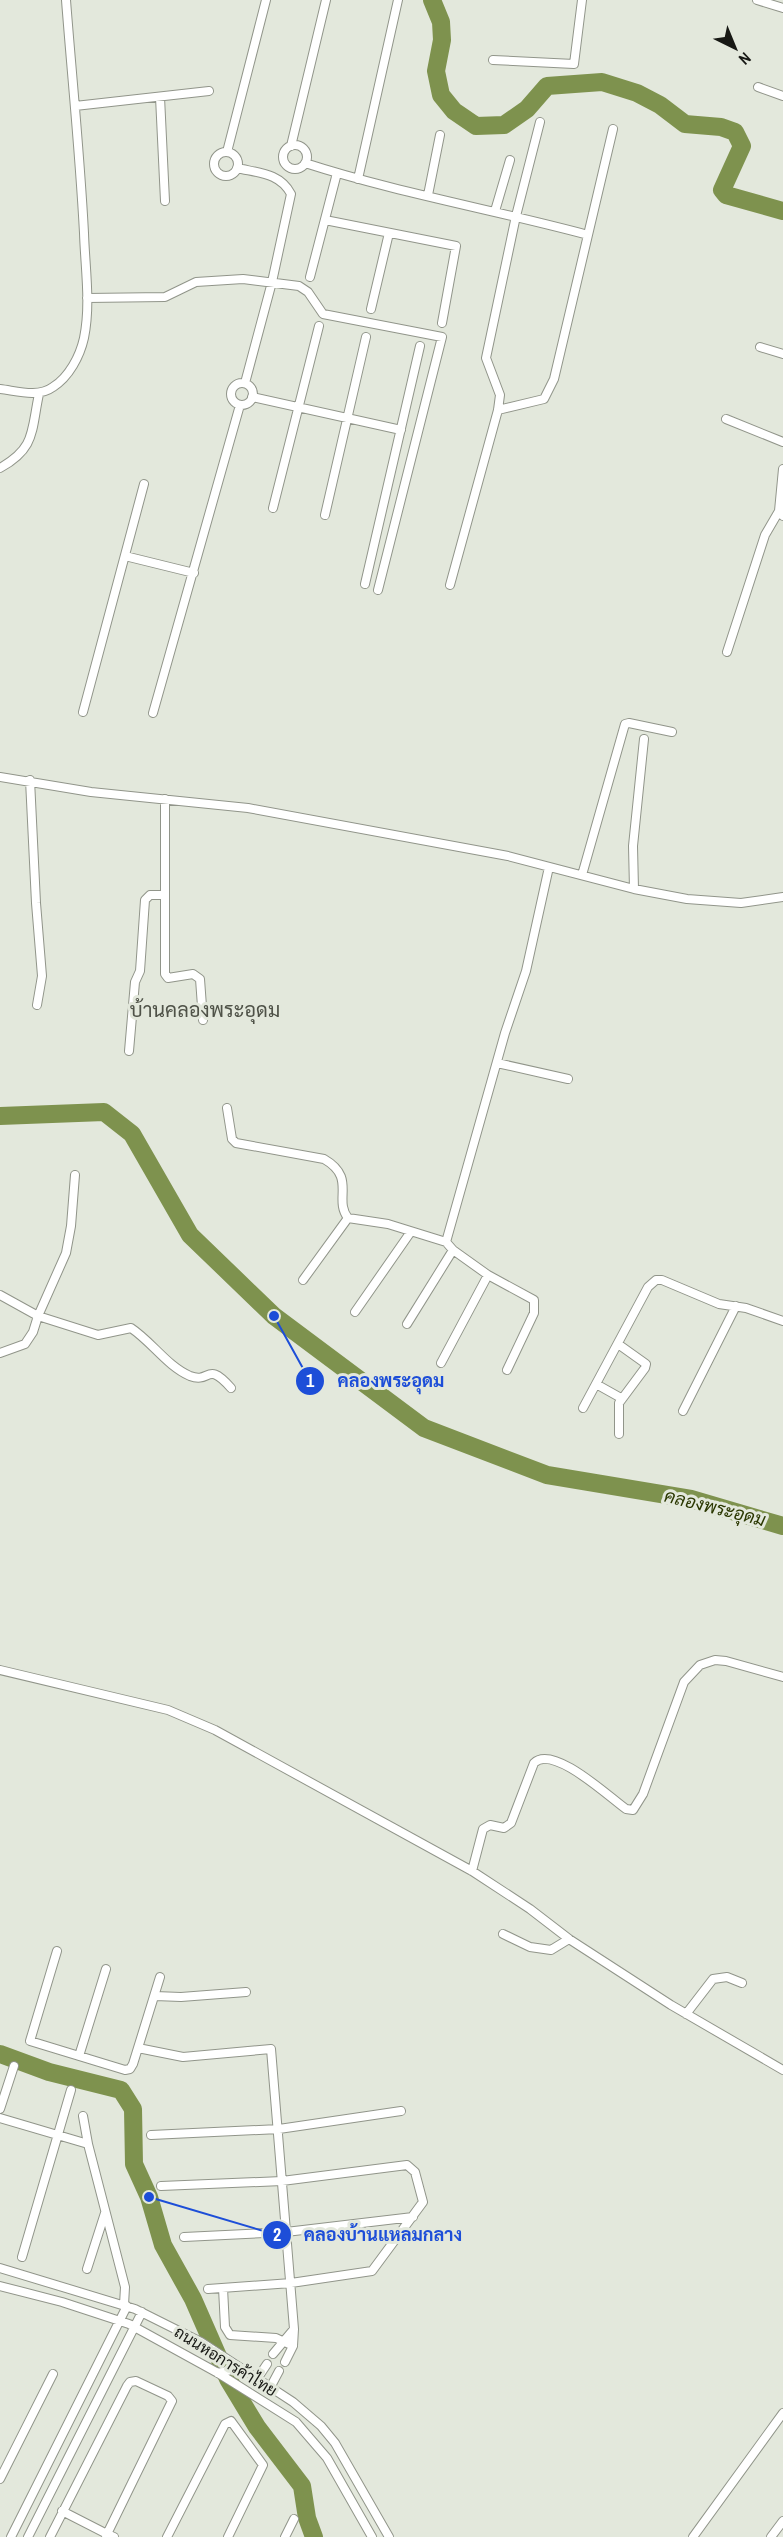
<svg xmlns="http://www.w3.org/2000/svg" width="783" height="2537" font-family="'Archivo Narrow',Sarabun,sans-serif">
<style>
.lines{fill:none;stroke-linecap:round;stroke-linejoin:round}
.river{stroke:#7e924e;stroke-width:18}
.street-casing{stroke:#91958a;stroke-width:10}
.street{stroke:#fff;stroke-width:8}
.labels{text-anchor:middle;stroke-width:6;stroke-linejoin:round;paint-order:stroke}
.street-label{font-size:16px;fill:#171814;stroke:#e3e8dc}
.water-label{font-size:18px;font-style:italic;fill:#2b3802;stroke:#e3e8dc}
.quarter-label{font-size:20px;fill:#4f5248;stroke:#e3e8dc}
.leader{fill:none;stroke:#1d4ed8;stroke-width:2}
.callout-dot{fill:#1d4ed8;stroke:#e3e8dc;stroke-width:2}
.mark-label{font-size:18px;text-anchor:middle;font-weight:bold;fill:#fff}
.callout-label{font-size:18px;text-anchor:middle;font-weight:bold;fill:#1d4ed8;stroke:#e3e8dc;stroke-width:6;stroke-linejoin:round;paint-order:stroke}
</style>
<rect width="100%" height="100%" fill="#e3e8dc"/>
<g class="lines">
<path class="river" d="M432,0L441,22L442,40L436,71L441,95L454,111L476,126L504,125L527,109L547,86L602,82L637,93L660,105L685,124L721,127L735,132L742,146L722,190L726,195L783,211
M0,1116L104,1112L132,1134L190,1235L274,1316L424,1428L547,1475L691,1499L783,1526
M0,2054L49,2072L121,2090L133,2109L134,2164L149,2197L163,2245L193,2299L228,2379L257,2427L302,2486L307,2518L314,2537"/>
<defs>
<path id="street" d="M757,0L783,8
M493,60L574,64L582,0
M758,87L783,96
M160,97L165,201
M75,106L209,91
M283 157a12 12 0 1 1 24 0a12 12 0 1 1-24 0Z
M291,146L326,0
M227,152L266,0
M214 164a12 12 0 1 1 24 0a12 12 0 1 1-24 0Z
M305,163C398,193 495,210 588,235
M237,168C259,173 280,173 291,194L272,282L245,383
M358,179L398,0
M428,195L440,135
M495,211L510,160
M325,220L456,246L442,323
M310,277L337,173
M87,298L165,297L196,282L243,279L299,286L308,292L323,314L442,337L378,590
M371,309L389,233
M760,347L783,354
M231 394a11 11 0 1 1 22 0a11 11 0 1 1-22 0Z
M0,389C17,391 38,398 53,387C69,377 80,356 84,338C91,304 85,267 84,233C80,155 72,78 66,0
M252,397L401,430
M498,410L544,399L554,379L613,129
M726,419L783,442
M0,468C36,448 31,431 39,394
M783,469L779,511L783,516
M273,508L319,326
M325,515L366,337
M125,556L194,573
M365,584L420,346
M450,585L498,410L500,395L486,358L516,216L540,122
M727,652L765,535L779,511
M83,712L144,484
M153,713L240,405
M0,777L91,792L248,808L508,856L634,889L687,899L741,903L783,897
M30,780L36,903L42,976L37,1005
M165,799V974L168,978L193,974L200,979L203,1020
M582,875L625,724L629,723L672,732
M634,889L633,846L644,739
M129,1051L135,982L140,971L145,900L150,895H163
M497,1063L568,1079
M227,1108L232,1139L236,1143L324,1159C357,1178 333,1199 348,1218L388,1224L446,1242L453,1250L488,1275L534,1300V1313L507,1370
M446,1242L505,1033L526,971L549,867
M303,1280L348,1218
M0,1295L38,1316L98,1335L131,1328C152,1342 167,1366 190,1376C211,1384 206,1360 231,1388
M355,1312L410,1233
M407,1324L453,1250
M618,1344L646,1364L645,1368L619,1403V1434
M0,1353L25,1344L33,1332L38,1316L66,1253L71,1226L75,1175
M441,1363L488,1275
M596,1384L621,1398
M583,1408L648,1287L656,1280H662L719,1304L746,1308L783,1321
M683,1411L736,1306
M0,1670L168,1710L215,1730L472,1871L530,1909L569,1939L671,2005L783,2070
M472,1871L483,1829L490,1825L504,1828L511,1823L534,1763C553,1744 609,1797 626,1809L633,1810L643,1794L684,1682L700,1665L715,1660L726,1661L783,1677
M503,1934L530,1947L551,1950L569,1939
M57,1951L30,2041L125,2070L130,2069L133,2064L160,1977
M155,1996L181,1997L246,1992
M686,2014L713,1979L727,1977L742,1983
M138,2048L183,2057L271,2049L294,2329
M79,2056L106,1969
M0,2109L14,2066
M83,2116L88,2144
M0,2118L88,2144L125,2287L124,2305
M151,2135L279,2129L401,2111
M161,2186L282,2181L407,2165L415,2172L423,2202L372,2271L291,2283L208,2289
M184,2237L286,2232L413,2217
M22,2257L71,2090
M0,2268L135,2309L201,2342L293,2402L321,2426L335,2443L389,2537
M87,2269L105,2213
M0,2286L62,2302L129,2324L218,2373L296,2422L327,2458L372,2537
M223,2288L225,2327L230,2335L276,2338L293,2346
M273,2354L294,2329L293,2346L285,2362
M218,2373L240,2368
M257,2379L267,2364
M270,2388L279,2371
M0,2479L53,2374
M62,2511L107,2534L106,2537
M11,2537L127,2306
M28,2537L142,2312
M50,2537L127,2386L130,2382L136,2381L168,2396L172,2401L107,2534L114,2537
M167,2537L225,2424L231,2421L263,2465L228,2537
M285,2537L294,2519
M693,2537L783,2413
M771,2537L783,2521"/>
</defs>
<use href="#street" class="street-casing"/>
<use href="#street" class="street"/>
</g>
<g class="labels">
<g class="street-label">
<text transform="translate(226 2361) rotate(32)" y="6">ถนนหอการค้าไทย</text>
</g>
<g class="water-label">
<text transform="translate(715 1508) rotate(14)" y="6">คลองพระอุดม</text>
</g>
<g class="quarter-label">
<text x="205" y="1017">บ้านคลองพระอุดม</text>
</g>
</g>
<path class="leader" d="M274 1316L310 1381M149 2197L277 2235"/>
<g class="callout-dot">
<circle cx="274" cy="1316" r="6"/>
<circle cx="149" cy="2197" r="6"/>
<circle cx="310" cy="1381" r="15"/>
<circle cx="277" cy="2235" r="15"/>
</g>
<g class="mark-label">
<text x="310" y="1387">1</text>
<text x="277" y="2241">2</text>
</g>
<g class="callout-label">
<text x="391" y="1387">คลองพระอุดม</text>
<text x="383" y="2241">คลองบ้านแหลมกลาง</text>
</g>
<g transform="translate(735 48) rotate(137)" stroke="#e3e8dc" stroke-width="4.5" paint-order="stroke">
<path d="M0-4.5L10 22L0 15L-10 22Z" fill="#171814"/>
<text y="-9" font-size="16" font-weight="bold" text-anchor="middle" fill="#171814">N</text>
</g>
</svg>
